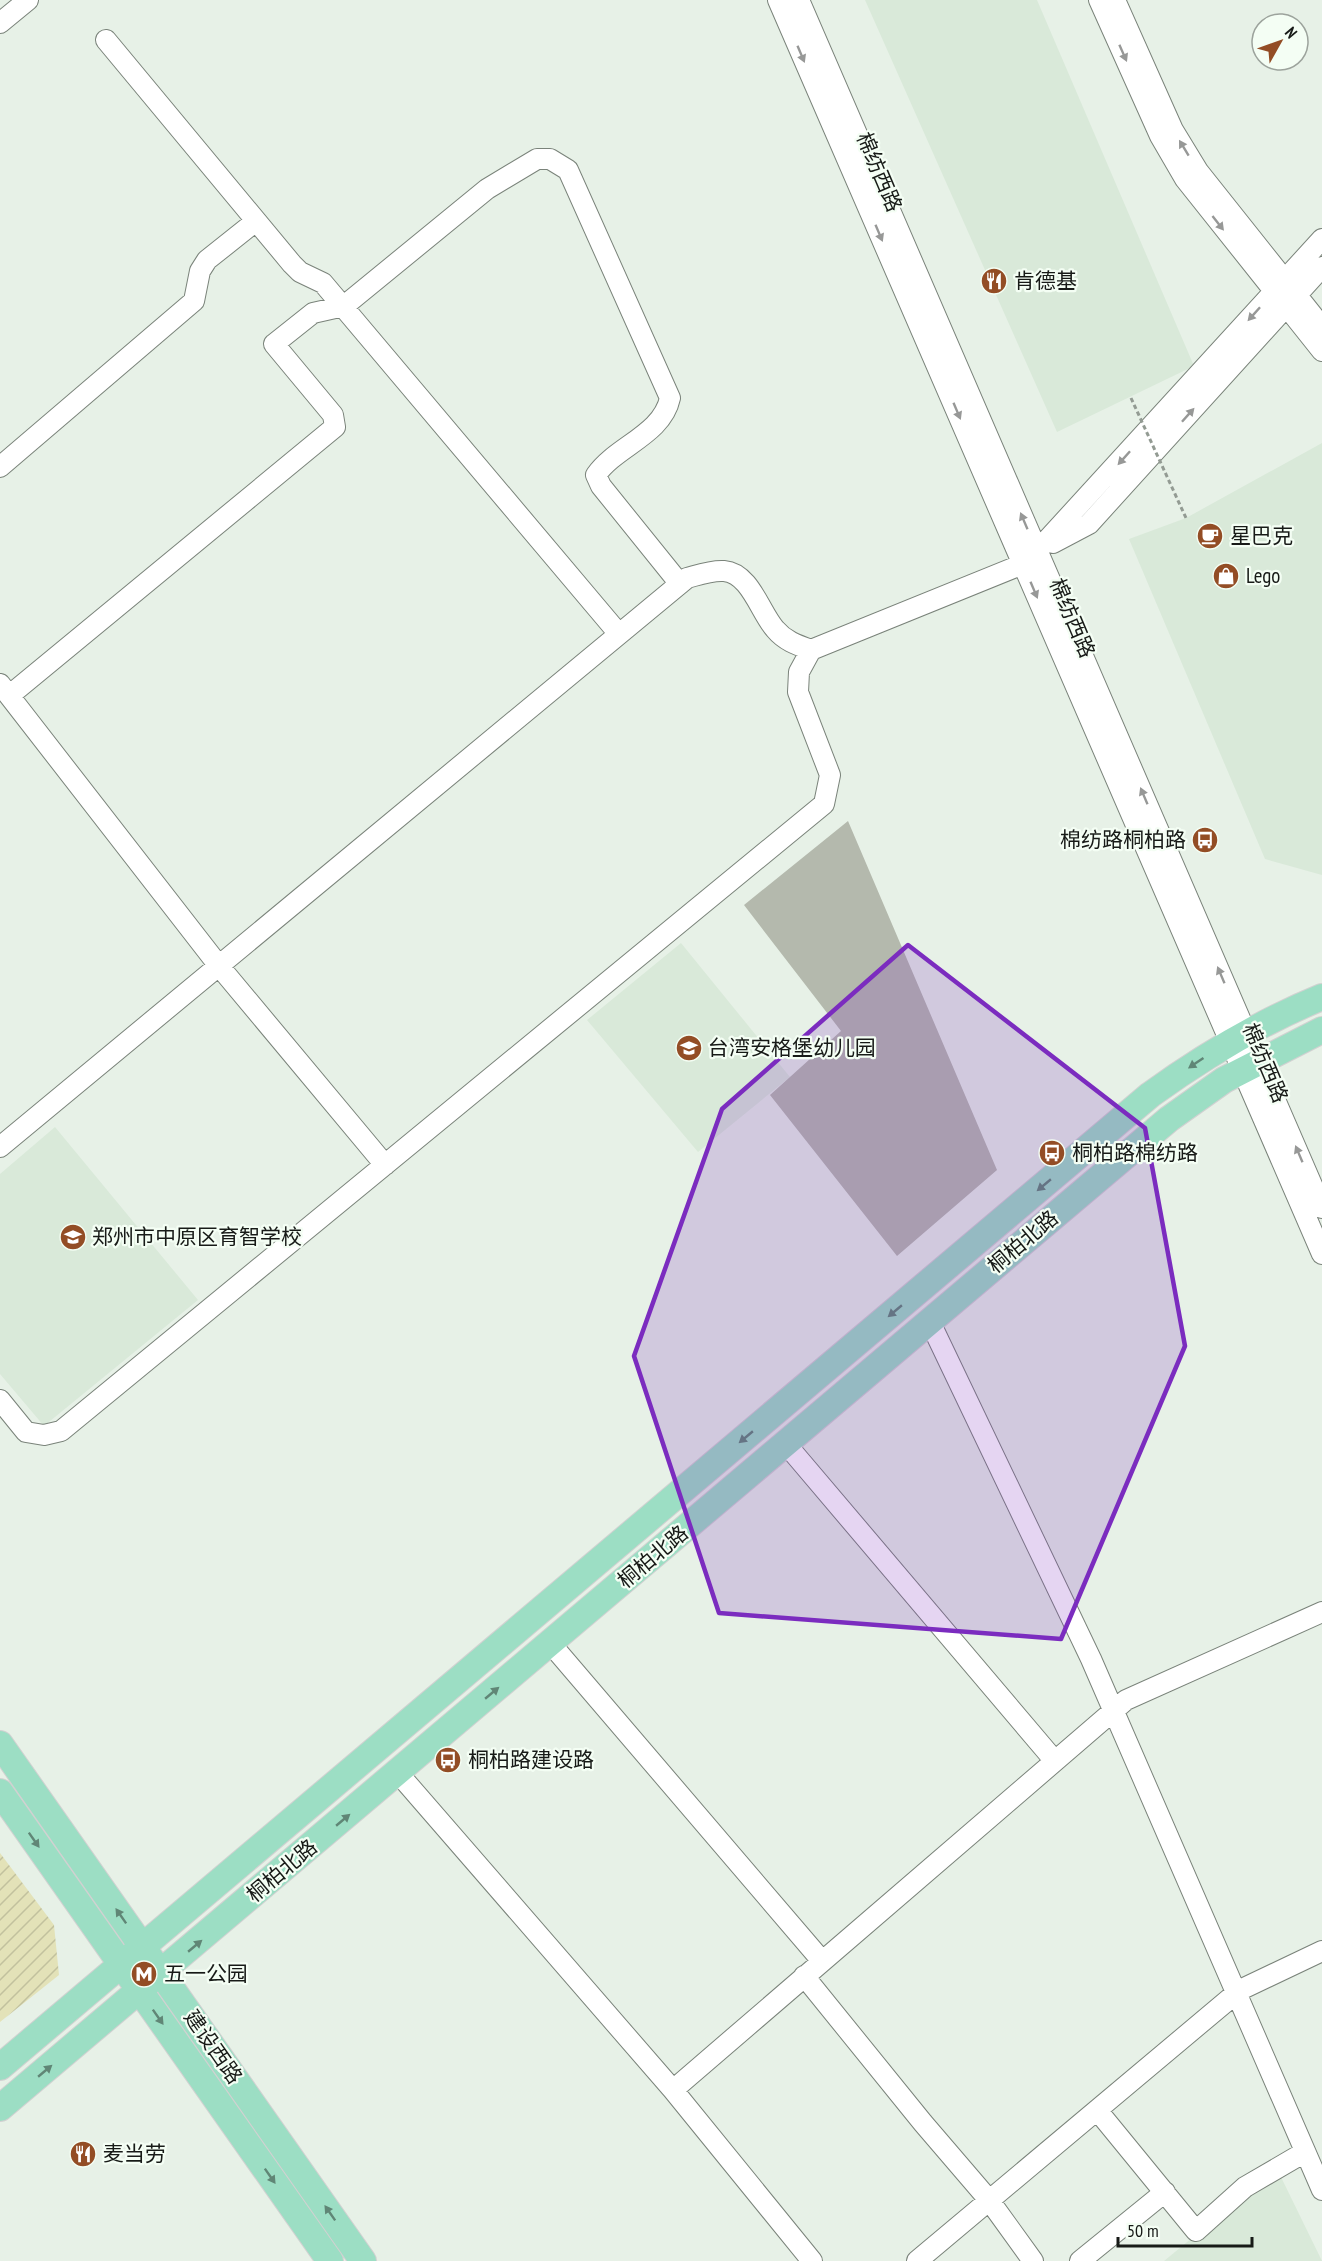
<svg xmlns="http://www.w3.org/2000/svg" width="1322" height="2261" font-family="'PT Sans Narrow','Noto Sans SC',sans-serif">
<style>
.built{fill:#d9e9d9}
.garden{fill:url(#garden-furrows)}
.building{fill:#b4b9ad}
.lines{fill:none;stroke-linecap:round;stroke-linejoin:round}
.minor-casing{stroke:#7a837a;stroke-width:22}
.major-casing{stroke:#d1d1d1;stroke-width:28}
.minor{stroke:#fff;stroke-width:20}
.major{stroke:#9cdec4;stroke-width:26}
.path-bridge{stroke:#939b93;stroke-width:3;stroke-dasharray:4.5 3;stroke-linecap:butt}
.oneway{fill:#979897}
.oneway2{fill:#608676}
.marked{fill:#7b2cbf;fill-opacity:0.2;stroke:#7b2cbf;stroke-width:4.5;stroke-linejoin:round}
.labels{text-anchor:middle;stroke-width:4.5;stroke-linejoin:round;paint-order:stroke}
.street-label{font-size:21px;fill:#171a17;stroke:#f4fef4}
.poi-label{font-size:21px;fill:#171a17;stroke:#f4fef4;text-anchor:start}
</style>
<defs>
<pattern id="garden-furrows" width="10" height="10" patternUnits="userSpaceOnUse" patternTransform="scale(1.5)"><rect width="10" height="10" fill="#e3e2b8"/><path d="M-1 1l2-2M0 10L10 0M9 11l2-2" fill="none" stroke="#c2c19d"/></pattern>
</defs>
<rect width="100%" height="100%" fill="#e7f1e7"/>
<path class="built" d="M865,0H1037L1194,366L1057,432Z
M1322,443V875L1265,859L1129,539L1186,518Z
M681,943L790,1077L698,1152L587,1020Z
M55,1127L198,1300L44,1426L0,1374V1174Z
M1280,2175L1322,2261H1164L1249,2191Z"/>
<path class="garden" d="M0,1853L54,1925L59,1975L0,2022Z"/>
<path class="building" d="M848,821L997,1170L897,1256L770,1095L841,1031L744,905Z"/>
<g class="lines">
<defs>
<path id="minor" d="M778,0L1322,1254
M799,0L1322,1208
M1099,0L1160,136L1185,179L1322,351
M1115,0L1173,130L1198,171L1322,327
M0,23L28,0
M106,40L292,264L300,272L323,283L619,634
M0,467L194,301L200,271L207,260L256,221
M1053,543L1089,524L1322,267
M1037,551L1322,239
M0,684L219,966L385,1165
M10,695L335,427L333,415L274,344L313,313L344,306L487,189L537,159H550L568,170L670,398C662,435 616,446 596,475L601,486L680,584
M0,1147L687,578C698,575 712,570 724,571C750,573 760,612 775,629C785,641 797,645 811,650
M930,1322L1091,1659L1322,2190
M0,1400L26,1432L44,1435L61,1431L824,804L830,775L798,692L799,672L811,650L1023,564
M786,1444L1054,1760
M551,1644L822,1961
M398,1773L673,2090L812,2261
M804,1976L923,2123L989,2200L1033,2261
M673,2090L1126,1700L1322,1612
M1097,2110L1196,2231L1245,2187L1305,2152
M917,2261L1240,1990L1322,1951
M1080,2261L1165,2192"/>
<path id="major" d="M0,1744L363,2261
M0,1792L330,2261
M0,2067L1150,1095C1204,1056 1261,1022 1322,997
M0,2108L1169,1119L1224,1080L1322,1030"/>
</defs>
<use href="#minor" class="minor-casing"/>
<use href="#major" class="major-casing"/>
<use href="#minor" class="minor"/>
<use href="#major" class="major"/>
<path class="path-bridge" d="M1131,398L1186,518"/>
</g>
<defs><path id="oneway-solid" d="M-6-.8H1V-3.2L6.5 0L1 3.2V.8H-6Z" transform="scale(1.5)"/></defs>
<g class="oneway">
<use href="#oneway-solid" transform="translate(1123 53) rotate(66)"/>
<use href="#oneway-solid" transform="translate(801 54) rotate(67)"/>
<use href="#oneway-solid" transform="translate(1184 148) rotate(-121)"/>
<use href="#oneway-solid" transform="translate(1218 223) rotate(52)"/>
<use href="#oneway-solid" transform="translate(879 233) rotate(67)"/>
<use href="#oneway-solid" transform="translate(1254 314) rotate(132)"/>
<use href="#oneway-solid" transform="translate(957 411) rotate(67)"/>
<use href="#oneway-solid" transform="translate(1188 415) rotate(-48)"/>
<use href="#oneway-solid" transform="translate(1124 458) rotate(132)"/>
<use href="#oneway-solid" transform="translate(1024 521) rotate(-113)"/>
<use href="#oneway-solid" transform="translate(1034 590) rotate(67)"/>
<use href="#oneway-solid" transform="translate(1144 796) rotate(-113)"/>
<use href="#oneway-solid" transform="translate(1221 975) rotate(-113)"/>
<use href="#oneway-solid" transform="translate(1299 1154) rotate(-113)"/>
</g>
<g class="oneway2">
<use href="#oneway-solid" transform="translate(1196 1063) rotate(146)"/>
<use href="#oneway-solid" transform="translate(1044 1185) rotate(140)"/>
<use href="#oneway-solid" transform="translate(895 1311) rotate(140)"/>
<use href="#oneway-solid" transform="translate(746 1437) rotate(140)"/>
<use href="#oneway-solid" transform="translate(492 1693) rotate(-40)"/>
<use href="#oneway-solid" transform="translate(343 1820) rotate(-40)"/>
<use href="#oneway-solid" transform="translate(34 1840) rotate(55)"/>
<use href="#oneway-solid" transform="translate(121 1916) rotate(-125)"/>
<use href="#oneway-solid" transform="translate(195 1946) rotate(-40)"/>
<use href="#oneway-solid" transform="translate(158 2017) rotate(55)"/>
<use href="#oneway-solid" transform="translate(45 2071) rotate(-40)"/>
<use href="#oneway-solid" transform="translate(270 2176) rotate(55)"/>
<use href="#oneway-solid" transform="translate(330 2213) rotate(-125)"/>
</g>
<path class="marked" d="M908,945L1145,1128L1185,1346L1061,1639L719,1613L634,1356L722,1109Z"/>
<defs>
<symbol id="restaurant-disc" viewBox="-11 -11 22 22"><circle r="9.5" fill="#934d25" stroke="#f4fef4"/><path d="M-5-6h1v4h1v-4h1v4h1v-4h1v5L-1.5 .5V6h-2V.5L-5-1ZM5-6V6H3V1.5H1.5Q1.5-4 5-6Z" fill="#fff"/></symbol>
<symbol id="cafe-disc" viewBox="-11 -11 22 22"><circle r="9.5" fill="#934d25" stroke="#f4fef4"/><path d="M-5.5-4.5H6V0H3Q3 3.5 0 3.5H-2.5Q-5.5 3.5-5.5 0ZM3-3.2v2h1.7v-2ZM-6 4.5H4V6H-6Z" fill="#fff"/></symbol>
<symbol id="shop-disc" viewBox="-11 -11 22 22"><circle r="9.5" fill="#934d25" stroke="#f4fef4"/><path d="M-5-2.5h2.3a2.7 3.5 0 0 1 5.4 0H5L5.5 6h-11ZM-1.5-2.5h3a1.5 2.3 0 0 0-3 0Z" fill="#fff"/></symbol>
<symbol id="bus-disc" viewBox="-11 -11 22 22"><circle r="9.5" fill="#934d25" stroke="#f4fef4"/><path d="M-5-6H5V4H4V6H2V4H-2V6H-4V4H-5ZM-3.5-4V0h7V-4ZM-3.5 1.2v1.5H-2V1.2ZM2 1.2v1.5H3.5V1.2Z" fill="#fff"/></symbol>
<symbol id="school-disc" viewBox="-11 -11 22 22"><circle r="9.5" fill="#934d25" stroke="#f4fef4"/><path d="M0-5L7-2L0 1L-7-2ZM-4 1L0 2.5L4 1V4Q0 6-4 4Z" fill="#fff"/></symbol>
<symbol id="metro-disc" viewBox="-11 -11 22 22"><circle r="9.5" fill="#934d25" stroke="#f4fef4"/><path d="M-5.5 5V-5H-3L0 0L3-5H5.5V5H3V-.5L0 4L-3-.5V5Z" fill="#fff"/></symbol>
</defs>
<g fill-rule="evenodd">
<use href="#restaurant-disc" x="979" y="266" width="30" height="30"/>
<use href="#cafe-disc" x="1195" y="521" width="30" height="30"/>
<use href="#shop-disc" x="1211" y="561" width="30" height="30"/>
<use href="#bus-disc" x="1190" y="825" width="30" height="30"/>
<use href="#school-disc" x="674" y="1033" width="30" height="30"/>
<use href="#bus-disc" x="1037" y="1138" width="30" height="30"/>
<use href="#school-disc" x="58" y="1222" width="30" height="30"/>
<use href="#bus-disc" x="433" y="1745" width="30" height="30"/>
<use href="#metro-disc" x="129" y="1959" width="30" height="30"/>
<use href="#restaurant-disc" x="68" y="2139" width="30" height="30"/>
</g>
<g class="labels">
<g class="street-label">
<text transform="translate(879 172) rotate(67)" y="7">棉纺西路</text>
<text transform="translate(1072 618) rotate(67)" y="7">棉纺西路</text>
<text transform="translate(1265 1063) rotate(67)" y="7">棉纺西路</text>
<text transform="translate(1023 1242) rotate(-40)" y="7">桐柏北路</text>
<text transform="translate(653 1557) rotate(-40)" y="7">桐柏北路</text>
<text transform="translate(282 1871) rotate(-40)" y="7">桐柏北路</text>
<text transform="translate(213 2047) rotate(55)" y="7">建设西路</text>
</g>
<g class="poi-label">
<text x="1014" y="288">肯德基</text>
<text x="1230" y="543">星巴克</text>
<text x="1246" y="583">Lego</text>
<text x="1186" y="847" text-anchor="end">棉纺路桐柏路</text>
<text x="708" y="1055">台湾安格堡幼儿园</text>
<text x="1072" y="1160">桐柏路棉纺路</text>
<text x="92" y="1244">郑州市中原区育智学校</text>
<text x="468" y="1767">桐柏路建设路</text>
<text x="164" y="1981">五一公园</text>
<text x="103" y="2161">麦当劳</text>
</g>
</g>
<g transform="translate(1280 42) rotate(50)"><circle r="28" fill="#f4fef4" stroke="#9ca39c" stroke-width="1.5"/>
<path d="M0-4.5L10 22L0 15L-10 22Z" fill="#934d25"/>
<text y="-9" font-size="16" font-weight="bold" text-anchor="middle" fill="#171a17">N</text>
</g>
<path d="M1118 2237v9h134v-9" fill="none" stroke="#171a17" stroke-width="3"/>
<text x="1127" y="2237" font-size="18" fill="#171a17" stroke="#f4fef4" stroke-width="4.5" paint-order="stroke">50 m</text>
</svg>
